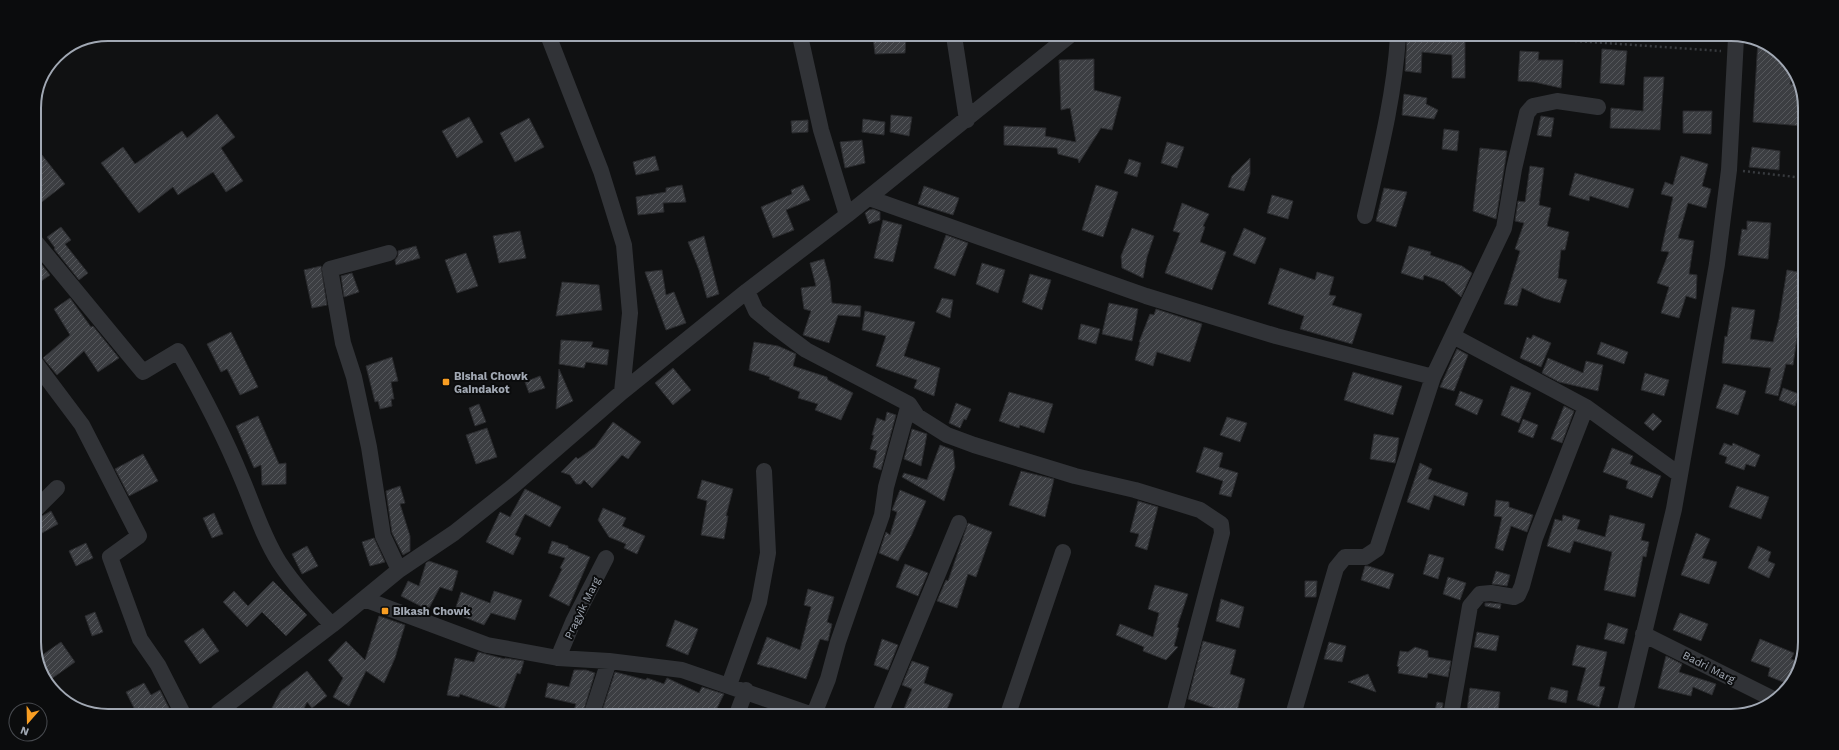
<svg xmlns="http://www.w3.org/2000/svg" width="1839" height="750" font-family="'Work Sans',sans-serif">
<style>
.building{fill:url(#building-hatch);stroke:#2a2b2e}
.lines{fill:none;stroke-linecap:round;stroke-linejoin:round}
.path{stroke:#373a3e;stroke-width:2.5;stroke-dasharray:2 3;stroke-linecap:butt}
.minor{stroke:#313337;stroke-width:16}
.poi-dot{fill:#f89d22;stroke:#0b0c0d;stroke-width:1.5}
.labels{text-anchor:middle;stroke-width:4;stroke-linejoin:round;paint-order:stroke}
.poi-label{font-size:11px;font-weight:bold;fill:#a1a8b3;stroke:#0b0c0d;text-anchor:start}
.street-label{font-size:11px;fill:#a1a8b3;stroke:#0b0c0d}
.rim{fill:none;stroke:#a1a8b3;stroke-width:2}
</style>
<defs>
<pattern id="building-hatch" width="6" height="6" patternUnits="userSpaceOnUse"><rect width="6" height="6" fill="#3c3e42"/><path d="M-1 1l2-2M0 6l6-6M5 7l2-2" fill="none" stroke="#55575b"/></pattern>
</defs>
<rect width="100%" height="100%" fill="#101112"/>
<path class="building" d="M873,36H906L905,53L875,54Z
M1407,37L1452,40V37H1465V78H1452V55L1422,52L1421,73L1405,71Z
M1758,40L1780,56V61L1790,63L1792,70L1790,84L1798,85L1804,102L1803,126L1753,122Z
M1602,49L1627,51L1624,85L1600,83Z
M1520,51L1539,52L1538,60H1563L1561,88L1534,82L1518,81Z
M1094,59V90L1121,97L1112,130L1101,128L1079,163L1078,159L1058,154L1057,148L1004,145V126L1046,128L1045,136L1076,142L1070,108L1061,110L1059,60Z
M1644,77H1664L1660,130L1610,128L1611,108L1643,111Z
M1404,94L1427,98L1426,104L1438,110L1434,119L1402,115Z
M1683,111H1712L1711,134L1683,133Z
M217,114L235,137L221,148L243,181L226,192L213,172L178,195L173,187L139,213L101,163L123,147L135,164L182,131L187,138Z
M891,115L912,117L909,136L890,132Z
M1541,116L1554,118L1551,137L1537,135Z
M469,117L483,142L457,158L442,131Z
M529,118L544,147L515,162L500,133Z
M863,119L885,122L884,135L862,132Z
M808,120V132L792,133L791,121Z
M1444,129L1459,131L1457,151L1442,149Z
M862,140L865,163L845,168L840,142Z
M1167,142L1184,147L1177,168L1161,163Z
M34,145L65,184L34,208Z
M1752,147L1780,151L1779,170L1749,167Z
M1480,148L1507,151L1496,219L1473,211Z
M655,156L659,170L636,175L633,162Z
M1681,156L1708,164L1702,186L1711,189L1706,208L1688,203L1678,238L1694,241L1689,274L1697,275L1696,299L1686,296L1679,318L1661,313L1669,287L1657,283L1669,252L1661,251L1673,197L1661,194L1665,182L1673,185Z
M1250,158V174L1244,191L1228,187L1232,176Z
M1129,159L1141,163L1137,177L1124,173Z
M1530,166L1544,168L1539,205L1551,208L1547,226L1569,232L1565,250H1561L1558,278L1567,280L1560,303L1543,298L1522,288L1517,306L1504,304L1520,251L1515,249L1524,223L1515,221L1518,201L1525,202Z
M1575,173L1634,189L1628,208L1590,196L1589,201L1569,195Z
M682,185L686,202L663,203L664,212L638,215L636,197L666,192V188Z
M803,185L810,200L786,210L794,230L773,238L761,207L792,194L791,190Z
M1096,185L1118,192L1103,237L1082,230Z
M924,186L959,198L953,215L918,204Z
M1384,188L1407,192L1396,227L1376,221Z
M1272,195L1293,201L1288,219L1267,213Z
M1182,203L1209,214L1203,226L1205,227L1200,242L1226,252L1212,290L1165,273L1180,233L1173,231Z
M873,209L880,212V220L869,224L865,213L869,210Z
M883,220L902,225L893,262L874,258Z
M1747,221L1771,223L1768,259L1738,255L1742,229L1747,230Z
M61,227L71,240L65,244L88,273L79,280L54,249L55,248L47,237Z
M1132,228L1154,236L1147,257L1143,278L1122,268L1121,256Z
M1244,228L1266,238L1255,264L1233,255Z
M520,231L526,258L499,263L493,236Z
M946,235L968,243L955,276L934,268Z
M704,236L719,294L707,298L699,270L688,242Z
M416,246L420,258L396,265L395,260L398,256V251Z
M1409,246L1431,252L1430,255L1462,266L1472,273L1461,297L1444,282L1424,275L1423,280L1401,273Z
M466,253L478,286L457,293L445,260Z
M824,259L830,281L832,303L861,306L860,317L838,315L829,343L803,335L811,311L804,309L801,288L816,286L810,263Z
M38,260L50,275L34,286V262Z
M982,263L1005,270L998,293L976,284Z
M321,266L327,305L312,308L304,270Z
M1280,268L1315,280L1317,272L1334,277L1329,295L1336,296L1332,305L1362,314L1352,344L1300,329L1304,316L1268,304Z
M662,270L666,295L674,292L686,323L666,330L645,272Z
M1787,270L1804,273L1803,339L1797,338L1793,365L1786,364L1778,396L1765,393L1771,368L1722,363L1725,336L1727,337L1732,307L1755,310L1750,339L1773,342L1779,319Z
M352,273L359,292L344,297L341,276Z
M1030,274L1051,280L1042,310L1022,302Z
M562,282L599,285L602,310L556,316Z
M70,298L91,327L93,326L119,358L98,372L84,351L57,375L43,358L70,335L54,309Z
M942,298L953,300L950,318L936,312Z
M1109,303L1138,309L1132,341L1102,334Z
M1156,309L1202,324L1190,362L1157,352L1153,366L1135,360L1140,342H1139L1150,314L1154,315Z
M865,311L915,322L904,356L940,368L934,396L914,388L917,380L876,366L886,336L862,330Z
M1081,324L1100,329L1096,344L1078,339Z
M231,332L258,387L240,395L227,369L221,372L207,344Z
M1533,335L1551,343L1541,367L1520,358L1527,337L1531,339Z
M561,340L593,342L591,347L609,350L607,365L586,362L584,368L559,364Z
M754,342L778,346L794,353L796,354L793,366L827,377L828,380L853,393L841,420L815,410L818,404L798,398L800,392L769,379L770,377L749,370Z
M1601,342L1628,352L1624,364L1597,354Z
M1457,349L1468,355L1454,391L1440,387Z
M392,357L398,381L391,382L394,399H391L392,406L380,409L378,401L375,402L366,366Z
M1548,358L1583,373L1586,361L1603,365L1598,391L1559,382L1542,373Z
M673,368L691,390L673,405L655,383Z
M559,369L573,401L556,409Z
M1353,372L1402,386L1393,415L1344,400Z
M1645,373L1669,380L1664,396L1641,390Z
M540,376L545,388L529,393L525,382Z
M1724,384L1746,391L1738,415L1716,408Z
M1511,386L1531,393L1519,423L1501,415Z
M1783,388L1799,394L1795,406L1779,400Z
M1460,391L1483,400L1477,415L1455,405Z
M1009,392L1053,404L1044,433L1020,425L1019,428L999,421Z
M956,403L971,409L966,420L964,419L960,428L949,423Z
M479,404L486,422L475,426L469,408Z
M1564,406L1574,411L1562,443L1551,439Z
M887,412L896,415L881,470L873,467L877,451L870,449L874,435H872L877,418L885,421Z
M1653,413L1662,421L1653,431L1644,423Z
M258,416L279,464L286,463V484L262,485L261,465L254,468L236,426Z
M1227,417L1247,423L1240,442L1220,435Z
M1523,419L1538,425L1533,438L1518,432Z
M613,422L641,442L628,459L622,455L592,488L584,480L581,484H576L570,475L561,472L576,457L578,459L595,447Z
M487,428L497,457L476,464L466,435Z
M912,429L927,434L921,466L904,459Z
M1374,434L1399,438L1395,463L1370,459Z
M1724,443L1732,446L1733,443L1760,455L1755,467L1746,464L1744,470L1725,463L1727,457L1719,454Z
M940,445L953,450L955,467L944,501L902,477L904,473L927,480Z
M1204,447L1223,453L1219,467L1238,473L1231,497L1219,494L1223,481L1196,472Z
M1612,448L1633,456L1630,464L1661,476L1652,498L1626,488L1628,481L1603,472Z
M143,454L158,481L129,496L115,469Z
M1420,463L1432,469L1428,479L1468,493L1464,506L1434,495L1429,510L1407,502Z
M1021,471L1054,479L1045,517L1009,505Z
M702,480L733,489L726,516H728L724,539L701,535L707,501L697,498Z
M400,486L405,503L400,504L410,536V551L403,555L392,533L386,491Z
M1737,486L1769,497L1761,519L1729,507Z
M525,489L561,507L550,527L525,514L515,535L521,538L513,555L486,542L500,512L510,517Z
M900,490L926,501L912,534L898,561L879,553L886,532L890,535L897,512L892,510Z
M1496,500L1509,502V507L1533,515L1527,532L1511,526L1503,551L1495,548L1502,517L1494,516Z
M1138,501L1158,507L1147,550L1135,546L1139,534L1130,532Z
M603,508L626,518L622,526L645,536L637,554L624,548L626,544L609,537L598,520Z
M51,511L58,524L42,533L35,520Z
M214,513L223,534L212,538L203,518Z
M1563,515L1580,520L1577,529L1605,537L1610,515L1645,524L1641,540L1649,542L1646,557L1643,556L1635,597L1604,590L1612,552L1574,541L1570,553L1547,546L1555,519L1562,521Z
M968,523L992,532L976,577L968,574L957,608L937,601L946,580L948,581Z
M1696,533L1710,539L1702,558L1717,562L1709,584L1681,575Z
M374,538L385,562L370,566L362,542Z
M552,541L568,546V548L590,557L569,606L549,596L562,569L560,568L565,558L548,553Z
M86,543L93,558L76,566L69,551Z
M307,546L318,566L302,574L292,554Z
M1758,546L1771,552L1768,561L1775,564L1769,578L1748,568Z
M1429,554L1444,558L1438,579L1423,574Z
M429,561L458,571L452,591L440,587L428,610L401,596L408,581L419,586L426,563Z
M905,564L928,573L918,596L896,587Z
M1365,566H1368L1394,574L1389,589L1361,580Z
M1496,571L1510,575L1507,586L1492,584Z
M1448,577L1466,583L1460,600L1443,594Z
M273,581L307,615L286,636L262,612L247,627L223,602L234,591L248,606Z
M1305,581H1317L1316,597H1305Z
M1155,585L1188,594L1177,627L1179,628L1174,646L1178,647L1166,660L1143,651L1144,647L1116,635L1120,624L1153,637L1159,613L1148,609Z
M808,589L834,597L827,622L832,624L828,641L820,639L806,679L770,667V668L757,664L767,637L800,650L811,607L804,605Z
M494,591L522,600L515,620L491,613L484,625L454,613L461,592L490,603Z
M1221,599L1244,607L1239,628L1216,621Z
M1485,603H1491L1501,604L1500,609L1485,606Z
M95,612L103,632L92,636L85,616Z
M1680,613L1708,624L1701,641L1673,630Z
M379,616L405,625L395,658L384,683L366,671L349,706L333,697L343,678L328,660L346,641L365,660Z
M675,620L698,629L688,655L666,646Z
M1608,623L1628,629L1624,644L1604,639Z
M203,628L219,651L200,664L184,641Z
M1477,632L1499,636L1496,651L1474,647Z
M882,639L898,645L888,670L874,665Z
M1760,639L1794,653L1791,659L1801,663V666L1788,684L1768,676L1770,668L1751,661Z
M1203,641L1236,650L1230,674L1245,679L1236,715L1188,699Z
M61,642L75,662L47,682L38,658Z
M1329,642L1346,646L1342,662L1324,659Z
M1577,645L1607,652L1599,686L1605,687L1599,707L1577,700L1586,668L1572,665Z
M1415,647L1428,651V657L1451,661L1448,677L1428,673L1427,678L1398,673L1399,667L1397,666L1400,651L1408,652Z
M478,652L505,659V658L524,661L520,674L517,673L504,709L460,694L459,697L447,695L455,658L474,662Z
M1666,656L1682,664L1679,672L1716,684L1712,695L1693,687L1691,696L1658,688Z
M912,661L929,667L924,683L953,694L945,714H902L912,689L902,685Z
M574,670H586L595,673L583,713H573L576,704L545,697L548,683L569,687Z
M307,671L327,696L312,708L307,702L302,713L281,712L272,708L281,691Z
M615,672L646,680L647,678L664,684L667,678L699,693L702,687L724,694L714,714L609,713L602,711Z
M1368,674L1376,692L1348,682Z
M144,683L151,695L160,690L171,712H136L126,692Z
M1551,687L1568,691L1566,703L1548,699Z
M1470,688L1500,692L1498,713L1467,710Z
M1437,702L1443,703L1442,715H1434Z"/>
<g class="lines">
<path class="path" d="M1562,38V40L1721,51
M1743,171L1804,178"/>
<path class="minor" d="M548,35L601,171L624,245L630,313L622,392
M800,36L821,130L847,215
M954,36L967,120
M869,198L1146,296L1276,336L1433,377L1504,228L1514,169L1527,113L1533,106L1557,101L1598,107
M1365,216C1379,156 1394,99 1398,37
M34,240L143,372L178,351C202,393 224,435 242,479C254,507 263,537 279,562C294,585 313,605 332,625
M389,253L330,269L343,343L354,377L369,447L383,536L399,570
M747,291L756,311L774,326L806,350L909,404L917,416L947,435L974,445L1075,476L1135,490L1200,510L1221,524L1222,533L1174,715
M1453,336L1586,407L1680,475
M34,361L82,425L139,536L110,557L140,639L158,665L182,712
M34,511L57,488
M364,599L487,645L558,658L609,661L682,670L810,714
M1643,634L1775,700
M558,658L573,622L606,558
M729,685L759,602L768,553L764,471
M218,712L332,625L399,570L454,533L512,487L622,392L747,291L847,215L1069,36
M592,713L609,661
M737,714L746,690
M814,714L828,679L838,642L882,515L886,487L909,404
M880,714L959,523
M1008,714L1063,552
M1293,715L1336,568L1345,557H1365L1377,549L1433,377
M1451,715L1470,606L1480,594L1491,593L1514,597L1518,595L1522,586L1535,538L1586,407
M1624,716L1674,509L1717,264L1729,170L1736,38"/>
</g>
<g class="poi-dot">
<rect x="442" y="378" width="8" height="8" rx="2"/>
<rect x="381" y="607" width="8" height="8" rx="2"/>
</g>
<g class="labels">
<g class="poi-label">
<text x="454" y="380">Bishal Chowk<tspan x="454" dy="13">Gaindakot</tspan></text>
<text x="393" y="615">Bikash Chowk</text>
</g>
<g class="street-label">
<text transform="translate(582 608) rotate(-64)" y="4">Pragyik Marg</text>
<text transform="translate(1709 667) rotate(27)" y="4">Badri Marg</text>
</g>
</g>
<path d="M0 0H1839V750H0ZM108 41H1731A67 67 0 0 1 1798 108V642A67 67 0 0 1 1731 709H108A67 67 0 0 1 41 642V108A67 67 0 0 1 108 41Z" fill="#0b0c0d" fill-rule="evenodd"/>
<path class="rim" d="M108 41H1731A67 67 0 0 1 1798 108V642A67 67 0 0 1 1731 709H108A67 67 0 0 1 41 642V108A67 67 0 0 1 108 41Z"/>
<g transform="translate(28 722) rotate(200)"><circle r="19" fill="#0b0c0d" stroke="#474a4f"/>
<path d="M0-3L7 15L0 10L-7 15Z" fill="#f89d22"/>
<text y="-6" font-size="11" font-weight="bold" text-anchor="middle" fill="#a1a8b3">N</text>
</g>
</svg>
